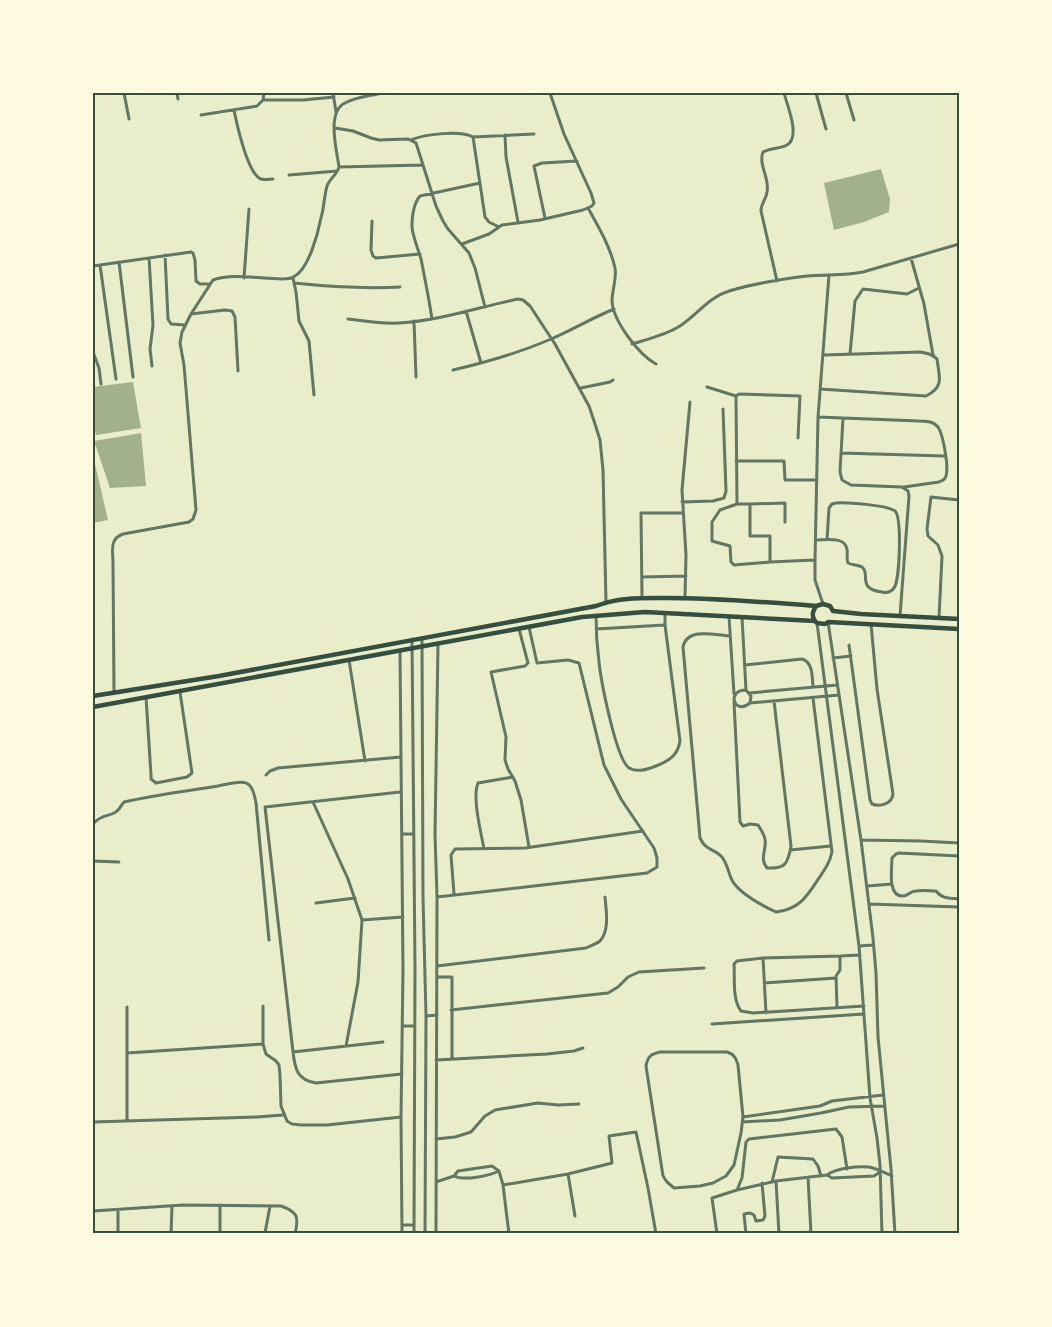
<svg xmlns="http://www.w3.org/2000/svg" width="1052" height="1327" font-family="Inter,sans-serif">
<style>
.water{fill:#a3b18a}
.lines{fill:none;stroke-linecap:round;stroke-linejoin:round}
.minor{stroke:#617663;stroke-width:3}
.trunk{stroke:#344e41;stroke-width:4.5}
.neatline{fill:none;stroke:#344e41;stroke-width:2}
</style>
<rect width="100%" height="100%" fill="#e9edc9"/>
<path class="water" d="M881,169L890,199L889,212L864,222L834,230L824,183Z
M133,382L141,428L96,435L93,424V387Z
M141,433L146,486L110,488L94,441Z
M93,463L95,464L108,520L93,523Z"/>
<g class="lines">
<path class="minor" d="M124,93L129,119
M177,93L178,99
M333,93L336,112
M816,93L826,129
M846,93L854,120
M263,100H303L334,97
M234,110C237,125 247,170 259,178C263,181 269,179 273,179
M201,115L257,106L263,100L264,93
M335,128L353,131L371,138L379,140L408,139L416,143L436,206L443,221L448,229L469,253L475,268L485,307
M505,135L506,157L518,222
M473,137L534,134
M411,140C425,134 461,130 473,137L485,217L489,222L499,227
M339,167L423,165
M289,175L337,171
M588,208C599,228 610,246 615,268C617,279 612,290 612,301C613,321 639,355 656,364
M545,218L534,166L542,163L577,161
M372,221L371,250L373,256L376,258L420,254
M462,244L489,234L502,225L540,220L583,210L592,206L594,203L591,193L564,134L550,93
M165,255L168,319L171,324L185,325
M149,258L153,325L150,349L152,366
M911,258L924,304L933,355
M119,262L133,377
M100,265L116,379
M93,266L191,252L193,253L195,260L196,281L200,284H209
M244,278L249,209
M293,278L296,292L299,321L309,341L314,395
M777,281L761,211C761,203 766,200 767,192C770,178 758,165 763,152C770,148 780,149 787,145C801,137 787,105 784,93
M294,283C332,287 362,289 400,287
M466,311L481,363
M191,314L225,310L232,311L235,317L238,371
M348,319C365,321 382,324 399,323C439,321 479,307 518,299L523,300L530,306L555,344L589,406L595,424L600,440L603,470L606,602
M432,319C429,299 425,279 421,259C418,248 413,238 412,227C412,217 413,204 420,196L480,183
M414,321L416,377
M632,344C648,339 666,335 680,326C697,315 709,297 729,291C752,284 783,279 807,276C826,274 844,276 863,272L959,244
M93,352L99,368L101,384
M850,354L855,301L863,289L907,294L919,288
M453,370C487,362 519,353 551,339C572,330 592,318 614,309
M707,387L736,396
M581,388L610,382L613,380
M820,389L926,396C945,387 939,376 937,359C932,354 927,353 920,352L824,355
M818,417L919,421C926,421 933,421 938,427C943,434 949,467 946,476C944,481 943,480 939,482L904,487
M843,418L840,472L842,480L851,485L902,487L908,491L909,496L900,616
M798,438L800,396L739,394L736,396L737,504L720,510L712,522V541L730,546L731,562L734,565L770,562L815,560
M841,453L944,456
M736,461H784L785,480H817
M682,502L713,501L724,498L726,491L723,409
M737,504H750V536H770V562
M750,504L785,503V522
M816,540C825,540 845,536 847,549C848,554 846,558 848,563C852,565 859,565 862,567C871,573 856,589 882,592C886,593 891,592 894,588C900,580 902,518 895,511C888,505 845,502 836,503L832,504L829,508L827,540
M642,577L686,576
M685,597L686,555L682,490L690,402
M642,598L641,513H683
M823,604L815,580V560L818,417L829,275
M596,616C596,631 597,647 599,662C601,681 616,759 629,768C638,773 648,769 656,766C669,761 678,755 680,741L665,625V613
M729,617L734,694
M742,617L746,690
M939,618L942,556L938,545L928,536L927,529L931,497L959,500
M828,622L861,840L873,938L876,973L878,1037L891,1169L895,1234
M817,623L859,946L870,1098L877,1138L880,1165L882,1234
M519,629L528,663L525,666L491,672L506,737L505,760L508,769L515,781L521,800L529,847
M596,629L665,625
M730,636C715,635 687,627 683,647L700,838C706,851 713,848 721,856C728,863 728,874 733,882C741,894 763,906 776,912C800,909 807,896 819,878C825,869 830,862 832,852L813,698
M412,639L415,967L414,1234
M422,639L423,897L426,1016L425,1234
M849,645L870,800L872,804C880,807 892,804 893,794L877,689L871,624
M400,651L403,970L401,1117L402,1234
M833,658L851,656
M349,660L365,761
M745,665L802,659C813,662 812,677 813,686
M114,692L113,563C113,551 109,539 123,534L189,522L193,519L196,510L184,365L180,343L182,332L191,314L213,280C232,273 261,279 282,279C286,279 291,279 295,276C309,268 318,233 321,218C324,208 324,197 327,186C330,178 337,175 339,167C337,151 326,112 345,103C356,97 370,96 382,93
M749,693L837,685
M146,697L151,775V779L156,783L187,777L192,773L180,692
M734,702L740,822L743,826L750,824L758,825C761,830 764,834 765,839C767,850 759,858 767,868C785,869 788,864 791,846L774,701
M750,703L751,696L746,690C726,690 734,716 750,703L839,695
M266,775L270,771L278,768L401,757
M400,792L265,807L293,1052C295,1069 297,1080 316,1083L402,1074
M313,802L348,879L362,920
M93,824C102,813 111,817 117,811C120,809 121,805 124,802C154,795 187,791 218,786C224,785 240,780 246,783C253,785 255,797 256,803L269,940
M402,834H414
M861,840L921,841L959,843
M484,849C481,832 472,798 478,783L513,777
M790,850L831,846
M959,856L899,853L896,854L892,858C892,868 887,897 903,896C908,896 910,891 916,891C922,890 930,891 936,891C942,899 950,898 959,899
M93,861L119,862
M867,886L892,884
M454,894L451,855L455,849L525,848L643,831
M437,897L647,873L657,867V858L654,848L621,799L604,765L579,663L568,660L537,663L529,627
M316,903L355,898
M869,904L959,907
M859,946L873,945
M840,956L763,958L737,961L734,964C735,979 732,999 741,1011L753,1013L864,1006
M763,958L766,1013
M437,966L586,948C590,946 596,944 600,941C610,930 606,910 605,897
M437,977H452V1059
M764,983L836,978
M263,1006V1044L266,1054L276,1061L279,1065L280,1075L281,1106L287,1121L292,1124L301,1125H327L401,1117
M837,1007L836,976L840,970V956L860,955
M451,1010L608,993L618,987L628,977L639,972L704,968
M426,1016L437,1015
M712,1024L864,1014
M403,1026H415
M346,1046L358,982L362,920L403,917
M293,1052L383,1042
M660,1052H727C734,1054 736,1058 738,1065L743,1117L741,1133L734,1165L726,1176L713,1183L700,1186L674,1188L667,1182L663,1176L646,1066C648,1056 651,1054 660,1052Z
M127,1053L263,1044
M436,1060L547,1054L574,1051L583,1048
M743,1117L820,1106L832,1101L883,1095
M127,1121V1007
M93,1122L257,1117L283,1115
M742,1122L780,1120L821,1113L849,1107L885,1106
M436,1139L455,1137L471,1132L485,1116L495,1110L538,1103L558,1105L579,1104
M880,1172L874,1176L832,1178L827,1175C836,1168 858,1166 869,1167C876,1168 885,1173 892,1176
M454,1176L458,1171L492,1166L499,1171L503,1185L509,1234
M808,1177L811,1234
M776,1181L737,1190L742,1178L746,1142L749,1139L836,1129L842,1137L847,1169
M436,1182L454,1176C464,1181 489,1176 499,1171
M772,1182L778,1157L813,1159L818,1166L821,1176
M503,1185L568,1174
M93,1211L183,1205L281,1206C298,1212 299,1217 295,1234
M575,1216L568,1174L612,1163L609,1136L636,1132L648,1188L656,1234
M402,1225H414
M265,1233L270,1206
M118,1234V1210
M171,1234L172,1206
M220,1234V1205
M252,1234H265
M436,1234L437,897L435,834L438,644
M717,1234L712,1198L737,1190
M746,1234L744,1214L750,1213L754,1215L756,1221L763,1220L765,1216L762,1183
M779,1234L776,1181L827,1175
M790,1234L811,1232"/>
<path class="trunk" d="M815,621C811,615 813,611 816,606
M93,696L219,676L596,606C618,597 642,598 665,598C715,598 766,602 816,606L823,604L830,606L833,611L861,614L959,619
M93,707L582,617L645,612L815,621L817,623L825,624L828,622L959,629"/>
</g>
<rect width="1052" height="1327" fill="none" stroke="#fefae0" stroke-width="189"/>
<rect x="94" y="94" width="864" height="1138" class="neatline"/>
</svg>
